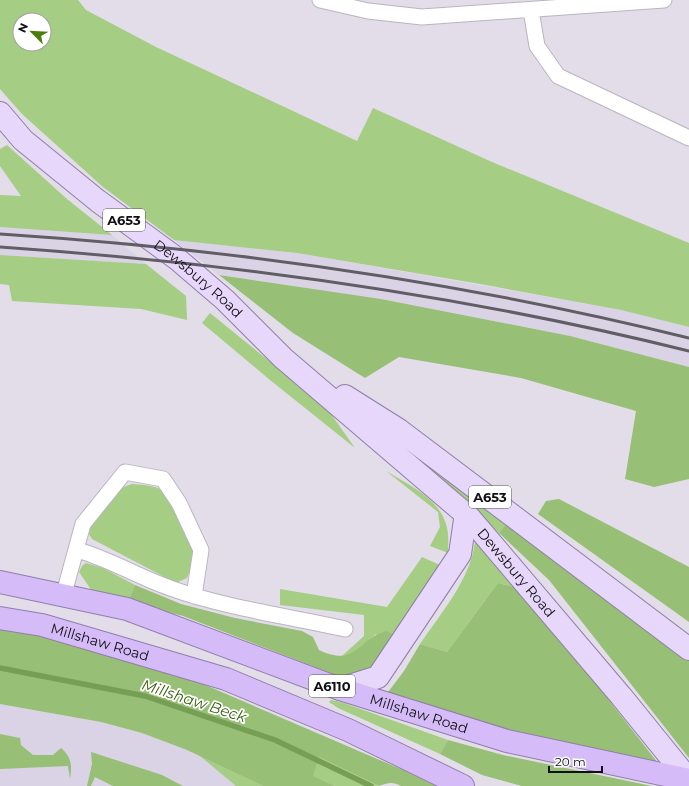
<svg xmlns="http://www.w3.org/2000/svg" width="689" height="786" font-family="Montserrat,sans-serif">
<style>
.built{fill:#dad2e5}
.green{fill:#a5cd84;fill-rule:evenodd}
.forest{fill:#97bf75}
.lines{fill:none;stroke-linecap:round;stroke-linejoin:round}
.stream{stroke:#779e55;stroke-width:5.5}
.street-casing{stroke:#b9b5c0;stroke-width:17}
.primary-casing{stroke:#907fa8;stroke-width:24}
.highway-casing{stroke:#907fa8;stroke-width:24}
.street{stroke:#fff;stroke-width:15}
.primary{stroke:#e6d7fb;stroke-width:22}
.highway{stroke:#d5bcf8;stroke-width:22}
.rail{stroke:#605d64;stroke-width:3}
.labels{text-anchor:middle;stroke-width:3.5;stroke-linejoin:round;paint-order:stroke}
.shield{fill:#fff;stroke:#58575a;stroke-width:1}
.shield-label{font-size:13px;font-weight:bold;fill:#110f13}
.street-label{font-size:14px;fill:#110f13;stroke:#fff}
.water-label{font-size:15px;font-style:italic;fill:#3c6012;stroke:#fff}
</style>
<rect width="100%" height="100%" fill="#e2dde9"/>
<path class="built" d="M0,227L112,235L146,264L0,255Z
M174,240L297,253L621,310L689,327V367L570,336L381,299L219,275Z
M0,704L101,722L142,733L187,750L263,786H0Z"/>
<path class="green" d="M0,0H78L86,10L156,47L357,141L373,108L492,162L689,243V327L621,310L480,284L297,253L174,240L103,187L22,114L0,89ZM20,20H44V44H20Z
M7,145L67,199L112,235L0,227V195L21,196L0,166V149Z
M0,255L146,264L186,296L187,320L141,309L12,301L9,285L0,284Z
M210,313L326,407L355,448L270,380L202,323Z
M433,469L506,524L499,533L431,471Z
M386,471C409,485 441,499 447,528C449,536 448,545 448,553L430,546L440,527L438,512Z
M132,484C142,485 155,485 163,491C171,497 195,547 194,557C194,564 189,572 187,578L176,583L92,539L89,534L91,525L121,488Z
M475,541L522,589L498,583L447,652L420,644C441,613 471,579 475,541Z
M422,557L440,565L390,647L376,634C366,643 356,655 342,656L364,636V615L280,605V589L387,607Z
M86,563L103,568L135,585L128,602L92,591L79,572L82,566Z
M331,700L341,702L448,740L440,754L338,708L329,702Z
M200,756L263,786H236Z
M319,757L379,786H335L312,776Z"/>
<path class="forest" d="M219,275L381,299L570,336L689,367V479L654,487L625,479L636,411L521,378L399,357L365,378L293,333Z
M559,499L689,567V622L538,514L546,501Z
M506,524L689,659V758L549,580L499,533Z
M498,583L522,589L658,763L502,733L385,696L404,671L420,644L447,652Z
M135,585L181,604L235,618L302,631L313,637L319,650C358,668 356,639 387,631L394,635C375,663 372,678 336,675L183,616L128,602Z
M0,626L25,630L182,675L403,770L436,786H401C393,781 387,783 379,786L319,757L313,776L335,786H263L187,750L142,733L101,722L0,704Z
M0,734L20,738L21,745L33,755H53L61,748C72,758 72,765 70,779L68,766L0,769Z
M448,740L503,755L652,786H522L482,775L440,754Z
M91,752L162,775L183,786H113L95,777L91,786H87L92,764Z"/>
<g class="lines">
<path class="stream" d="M0,668L145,696L275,740L371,786"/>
<defs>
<path id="street" d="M320,0L368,11L422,17L664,0
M531,10L537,46L558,76L689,138
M77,550C110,559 138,577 170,588C226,608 287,616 345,629
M63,597L83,524L125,472L163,479L179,503L201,550L194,596"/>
<g id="primary">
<path id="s1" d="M0,113L23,140L98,201L176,258L225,300L283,358L469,517L621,696L689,780"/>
<path d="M345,396L399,430L689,649"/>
<path d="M340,689L378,677L460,554L466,513"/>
</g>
<g id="highway">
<path id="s2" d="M0,582L127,609L340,689L507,741L689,780"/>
<path id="s3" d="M0,618L42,625L226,679L348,730L463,786"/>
</g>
</defs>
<use href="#street" class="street-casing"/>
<use href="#primary" class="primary-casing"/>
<use href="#highway" class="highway-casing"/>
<use href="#street" class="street"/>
<use href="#primary" class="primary"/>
<use href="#highway" class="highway"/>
<path class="rail" d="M0,234C232,249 463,282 689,338
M0,247C232,263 463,295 689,351"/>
</g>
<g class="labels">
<g class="shield">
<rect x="103" y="209" width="42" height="22" rx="3"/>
<rect x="469" y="486" width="42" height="22" rx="3"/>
<rect x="309" y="675" width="46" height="22" rx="3"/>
</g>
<g class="shield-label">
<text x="124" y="225">A653</text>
<text x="490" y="502">A653</text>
<text x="332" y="691">A6110</text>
</g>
<g class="street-label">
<text dy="5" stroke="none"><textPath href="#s1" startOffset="259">Dewsbury Road</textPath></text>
<text dy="5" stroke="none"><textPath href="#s1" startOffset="693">Dewsbury Road</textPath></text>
<text dy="5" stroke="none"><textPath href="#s3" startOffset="103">Millshaw Road</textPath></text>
<text dy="5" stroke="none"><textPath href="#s2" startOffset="440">Millshaw Road</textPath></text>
</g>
<g class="water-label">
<text transform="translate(194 701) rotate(18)" y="5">Millshaw Beck</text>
</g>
</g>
<g transform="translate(32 32) rotate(294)"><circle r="19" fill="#ffffff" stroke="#a09fa1"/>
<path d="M0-3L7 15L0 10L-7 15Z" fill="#4d7e0d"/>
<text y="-6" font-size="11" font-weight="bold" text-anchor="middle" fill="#110f13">N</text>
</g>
<path d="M549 766v6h53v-6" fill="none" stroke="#110f13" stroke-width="2"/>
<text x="555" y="766" font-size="12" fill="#110f13" stroke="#ffffff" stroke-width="3" paint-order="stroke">20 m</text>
</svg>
